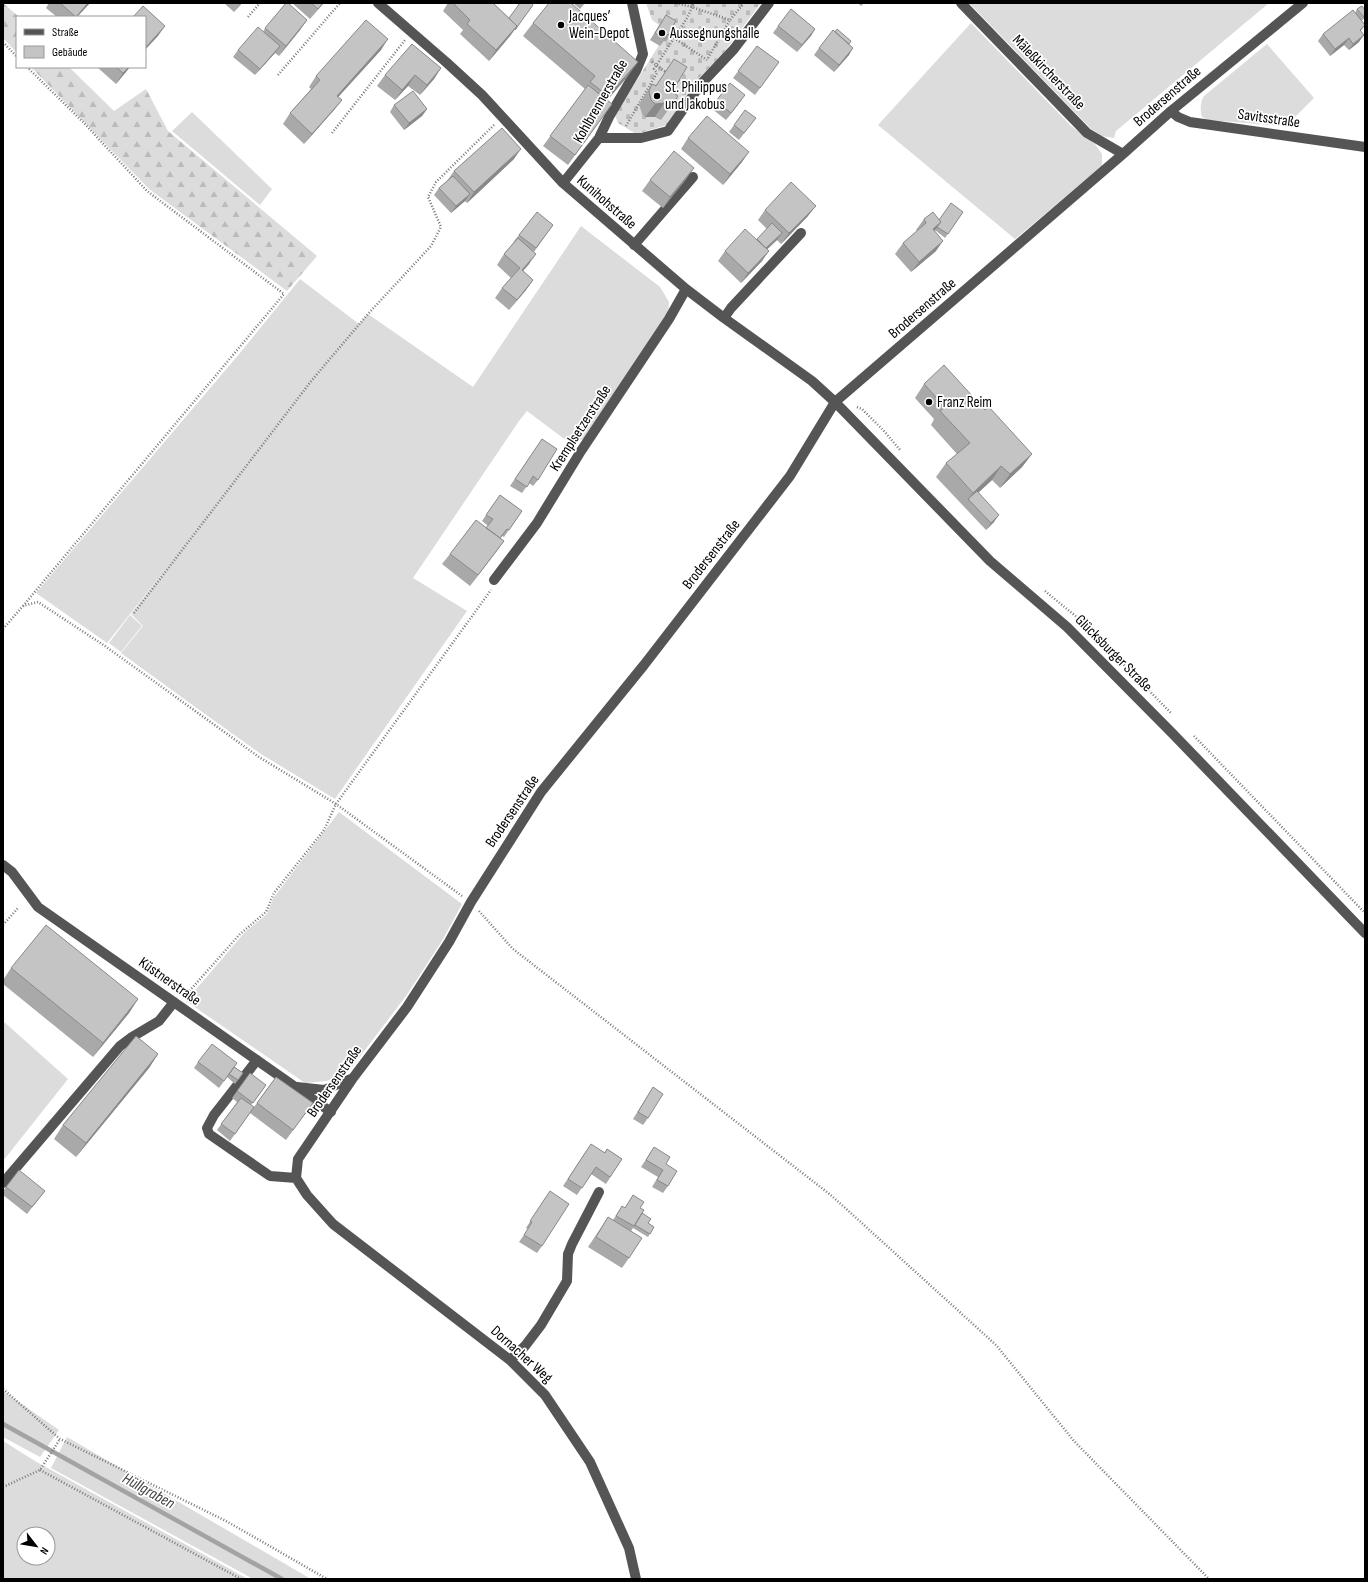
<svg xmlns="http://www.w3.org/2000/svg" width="1368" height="1582" font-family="'Sofia Sans Condensed',sans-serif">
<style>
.grass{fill:#dcdcdc;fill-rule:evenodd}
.forest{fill:url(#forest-firs)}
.cemetery{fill:url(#cemetery-stones)}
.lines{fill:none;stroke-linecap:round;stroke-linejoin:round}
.stream{stroke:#a3a3a3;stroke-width:4.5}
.path{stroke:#777;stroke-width:2.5;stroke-dasharray:1 2;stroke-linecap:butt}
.minor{stroke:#555;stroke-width:10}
.wall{fill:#a9a9a9}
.shaded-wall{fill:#898989}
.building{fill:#c4c4c4;stroke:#898989}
.poi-dot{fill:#000;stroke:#fff;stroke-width:1.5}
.labels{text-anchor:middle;stroke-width:3.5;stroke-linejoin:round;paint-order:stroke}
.poi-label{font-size:15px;fill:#000;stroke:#fff;text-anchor:start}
.street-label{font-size:15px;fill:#000;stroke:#fff}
.water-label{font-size:16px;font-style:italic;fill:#444;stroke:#fff}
</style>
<defs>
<pattern id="forest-firs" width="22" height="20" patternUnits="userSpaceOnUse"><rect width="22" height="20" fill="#dcdcdc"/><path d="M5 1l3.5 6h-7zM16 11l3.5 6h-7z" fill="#bbb"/></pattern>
<pattern id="cemetery-stones" width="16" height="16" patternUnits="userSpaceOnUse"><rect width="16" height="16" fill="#dcdcdc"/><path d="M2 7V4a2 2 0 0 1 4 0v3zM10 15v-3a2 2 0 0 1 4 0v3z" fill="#bbb"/></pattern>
</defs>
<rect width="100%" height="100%" fill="#fff"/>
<path class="grass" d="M969,3H1269L1116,131L1114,138L1102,136L1091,129Z
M971,23L1071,126L1095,144L1102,154V166L1015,239L878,125Z
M1267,44L1314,98L1286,126L1208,120L1202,117C1200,109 1200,103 1204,96Z
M192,112L272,189L260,205L172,131Z
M581,226L660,287L669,302L668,315L586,438L573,443L563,438L527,411L519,421L413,578L467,611L335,799L261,754L198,709L121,653L143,626L131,614L177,555L107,643L36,593L240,353L300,279L359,324L368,314L473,387Z
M130,615L142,626L121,652L109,643Z
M339,812L462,904L442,941L406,996L349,1071L327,1081L305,1083L186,1001L245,932L267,914L274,897Z
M3,1021L68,1079L3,1161Z
M3,1391L59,1430L40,1457L3,1437Z
M67,1437L311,1579H253L51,1468Z
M3,1441L35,1461L248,1579H3ZM24,1534H48V1558H24Z"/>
<path class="forest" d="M3,3L19,17H17V53L3,38Z
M31,67H69L114,111L146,89L168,131L317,256L287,291L149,189Z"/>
<path class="cemetery" d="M646,3H761L721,56L695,82L667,125L636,134L618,123L615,115L659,45L650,40L659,25L652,20Z"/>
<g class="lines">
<path class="stream" d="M3,1424L282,1579"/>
<path class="path" d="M676,3L692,7L730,20L744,3
M248,17L260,3
M674,38L707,60
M3,42L17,57
M708,58L730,20
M652,62L667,73
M278,75L340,3
M676,79L685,85V84
M626,126L657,73L654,69L687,18L694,3
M332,133L405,40
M857,407L862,409L884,431L901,451
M1045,591L1078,618L1171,713
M23,606L284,294L147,191L83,122L27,67
M134,613L312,380L368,314L431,246L441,227L428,197L436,182L494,125
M3,629L23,606L38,602L105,646L259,757L336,804L324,830L274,893L266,912L240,934L185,996
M1194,736L1365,913
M462,896L336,804L491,590
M479,911L513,949L832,1196L996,1345L1074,1441L1209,1579
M3,925L18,908
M3,1389L60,1439L226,1521L327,1579
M40,1470L241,1579
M3,1487L40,1470L60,1439"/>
<path class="minor" d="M378,3L446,62L482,95L563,183L686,289L724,318L812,381L835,402L990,561L1067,627L1173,734L1365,933
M961,3L1087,133L1123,154
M1171,111L1178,117L1190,122L1365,147
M599,138H641L668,131L701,84L734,49L769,3
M563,183L599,138L609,117L636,71L643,54L632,3
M634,245L693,177
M724,318L731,308L801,233
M494,580L537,523L581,451L669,319L686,289
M3,865L12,872L38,907L331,1112
M257,1060L214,1115L207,1128L209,1134L270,1176L296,1178
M297,1087L324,1090L353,1078
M3,1183L120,1046L132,1037L159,1021L174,1002
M510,1360L525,1346L541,1325L567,1281L568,1254L572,1244L599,1192
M636,1579L629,1548L590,1462L545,1395L510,1360L333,1224L307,1195L296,1178L298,1159L353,1078L407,1007L449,942L471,902L541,792L644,665L790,476L835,402L1123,154L1171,111L1303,3"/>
</g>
<path class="wall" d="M49,3H90L77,17H57L46,8Z
M224,3H242L234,12Z
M292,3H324L310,19Z
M448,3H493L509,18L519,5L517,3H531L533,5L510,36L489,61L460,34L463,30L443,11Z
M573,3H585L580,9Z
M858,3H864L861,6Z
M1357,9L1365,18L1361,21L1365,25L1361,31L1359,42L1349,50L1344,45L1330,56L1318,41L1323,34L1355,13Z
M666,15L673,26L671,35L666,42L664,41L660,46L650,40Z
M307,20L300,30L279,56L275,53L255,75L233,57L238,50L263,32L265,28Z
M533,23L628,76L607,100L612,104L568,165L543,146L585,89L523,36Z
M778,26L815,29L797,52L773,33Z
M849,44V55L834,72L814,55L819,48Z
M757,46L779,62L755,95L733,78Z
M381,50L338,97L342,100L334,110L304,144L283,124L290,113L311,89L309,87L316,76Z
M674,59L671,106L661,120L655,117H645L642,114L639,104L652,84L656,85Z
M97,67H130L116,84Z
M441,68L434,79L420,95L408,86L395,100L377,86L385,75Z
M716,101L740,102L726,120L711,108Z
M394,105L427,109L422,116L404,130L390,112Z
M756,118L739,140L729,132L734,125Z
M688,138L742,162L723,185L681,149Z
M514,159L467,203L465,201L451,213L434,195L439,188L447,181L454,171Z
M687,178L663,208L642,191L650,180Z
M765,210L808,216L781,244L777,240L767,249L762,261L741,283L718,261L725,251L757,239L767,229L758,220Z
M963,212L945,238L935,230L936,251L911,272L895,254L903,243L917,231L916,230L924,219L939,220Z
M553,225L534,252L529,264L523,271L533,280L526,290L509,310L495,298L502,288L511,278L497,265L504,254L514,242V241L519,235Z
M924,384L985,410L1032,454L1022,467L1000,488L992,480L978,493L994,522L986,530L936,477L946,463L957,454L931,425L934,419L915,398Z
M542,439L538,480L533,486L529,483L522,493L510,486Z
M500,495L522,511L504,537L502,536L500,539L504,541L470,586L442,564L450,554L486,528L488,526L482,521Z
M11,968L138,999L129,1013L93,1057L3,984V980Z
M158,1054L149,1068L76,1157L54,1139L63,1125Z
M198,1062L234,1067L243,1073L235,1084L227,1077L219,1088L194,1068Z
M276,1077L313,1103L286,1140L250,1113L230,1141L217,1130L237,1102L232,1098L237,1091L266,1085L251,1105L254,1107Z
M653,1087L648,1118L643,1125L633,1119Z
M654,1147L666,1164L668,1186L663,1193L652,1187L658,1177L641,1167Z
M607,1149L622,1159L606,1184L591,1174L577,1195L563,1186L586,1151L604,1153Z
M6,1187L45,1191L27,1214L3,1195V1191Z
M633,1195L640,1208L642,1213L648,1223L654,1227L648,1237L633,1228L631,1231L629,1258L622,1268L588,1247L608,1217L613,1220L622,1206L625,1208Z
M545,1198L542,1246L537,1253L519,1242L528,1229L526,1228Z"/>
<path class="shaded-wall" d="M88,3H90L77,17H76Z
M241,3H242L234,12Z
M307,20L300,30L279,56L286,46Z
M165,26L158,36L145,50V48Z
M517,26L510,36L489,61L496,50Z
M815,29L811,36L797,52L802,45Z
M1364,35L1359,42L1349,50L1353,44Z
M1349,38L1344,45L1330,56L1335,49Z
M388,39L381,50L330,106L337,96Z
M280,46L275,53L255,75L260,69Z
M853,48L849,55L834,72L839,65Z
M638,62L628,76L599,110L608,96Z
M129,67H130L116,84L123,73Z
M441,68L434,79L420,95L427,85Z
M415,75L408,86L395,100L402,90Z
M745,95L740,102L726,120L731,113Z
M342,100L334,110L304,144L312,134Z
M664,103L655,117H645L655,104Z
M427,109L422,116L404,130L409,123Z
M521,149L514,159L467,203L474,192Z
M749,152L742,162L723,185L730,174Z
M694,168L687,178L663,208L670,197Z
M470,194L465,201L451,213L456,206Z
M816,206L808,216L781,244L789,233Z
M941,222L934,232L933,229Z
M782,233L777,240L758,258L763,251Z
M943,241L936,251L911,272L919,262Z
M769,251L762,261L741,283L748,273Z
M536,254L529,264L514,281L522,270Z
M533,280L526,290L509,310Z
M1032,454L1022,467L1000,488L1010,474Z
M1001,466L992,480L969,501L968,499L973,493Z
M999,515L994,522L986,530L991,523Z
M504,541L496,552L470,586L478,575Z
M138,999L129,1013L93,1057L103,1043Z
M158,1054L149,1068L76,1157L86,1143Z"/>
<path class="building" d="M60,3H88L76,17Z
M286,3H288L307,20L286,46L265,28Z
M311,3H323L318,9Z
M453,3H493L517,26L496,50L467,24L470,20Z
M520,3H531L533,5L515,30L517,26L509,18Z
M549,3H571L638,62L608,96L590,82L595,76L533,23Z
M143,6L165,26L145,48V17H133Z
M1362,6L1365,10V16L1364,17L1357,9Z
M791,9L815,29L802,45L778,26Z
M1353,10L1365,25L1360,30L1364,35L1353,44L1349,38L1335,49L1323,34Z
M666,15L676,21L673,26L675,27L671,35L668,34L665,39L655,33Z
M366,20L388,39L337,96L342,100L312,134L290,113L320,80L316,76Z
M258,27L280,46L260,69L238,50Z
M837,29L851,41L849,44L835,32Z
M833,30L853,48L839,65L819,48Z
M412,44L441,68L427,85L415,75L402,90L385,75Z
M757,46L779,62L760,88L738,71Z
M674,59L687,67L672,92L678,96L671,106L664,103L655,104L651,100L649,91L652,84L656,86Z
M116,67H129L123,73Z
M730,83L745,95L731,113L716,101Z
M588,85L612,104L575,155L550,136Z
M413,91L427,109L409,123L394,105Z
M745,110L756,118L744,133L734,125Z
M707,116L749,152L730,174L688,138Z
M502,128L521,149L474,192L454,171Z
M674,151L694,168L670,197L650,180Z
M453,176L470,194L456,206L439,188Z
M791,182L816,206L789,233L765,210Z
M951,203L963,212L948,234L937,227L941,222L939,220Z
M537,212L553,225L536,248L519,235Z
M933,212L941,222L933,229L943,241L919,262L903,243L926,223L924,219Z
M772,223L782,233L766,248L757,239Z
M745,229L769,251L748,273L725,251Z
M518,238L536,254L522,270L533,280L517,300L502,288L520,268L504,254Z
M944,365L985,410L989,407L1032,454L1010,474L1001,466L973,493L946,463L970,443L940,411L945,407L924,384Z
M542,439L557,449L538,480L533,476L527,487L515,479Z
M977,491L999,515L991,523L968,499Z
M500,495L522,511L509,530L507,529L500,538L486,528L493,519L486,515Z
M476,520L504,541L478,575L450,554Z
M46,925L138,999L103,1043L11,968Z
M136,1036L158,1054L86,1143L63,1125Z
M212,1044L237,1063L224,1081L198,1062Z
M234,1067L243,1073L238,1080L229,1074Z
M250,1073L266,1085L253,1103L237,1091Z
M276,1077L313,1103L293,1130L257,1103Z
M653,1087L663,1094L648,1118L638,1112Z
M241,1098L254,1107L235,1134L221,1124Z
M591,1144L605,1153L607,1149L622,1159L610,1177L596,1167L582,1188L568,1179Z
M654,1147L670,1157L666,1164L677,1171L668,1186L657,1180L663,1170L646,1160Z
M19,1170L45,1191L32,1207L6,1187Z
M550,1191L569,1204L542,1246L524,1235L532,1222L530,1221Z
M633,1195L644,1202L640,1208L644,1210L634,1226L616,1216L622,1206L625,1208Z
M642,1213L651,1219L648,1223L654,1227L650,1234L635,1225Z
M608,1217L642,1238L629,1258L596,1237Z"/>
<g class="poi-dot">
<circle cx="561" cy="25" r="4"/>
<circle cx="662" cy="33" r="4"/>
<circle cx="657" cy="96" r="4"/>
<circle cx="929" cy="402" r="4"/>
</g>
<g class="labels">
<g class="poi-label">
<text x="569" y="21">Jacques’<tspan x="569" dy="17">Wein-Depot</tspan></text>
<text x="670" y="38">Aussegnungshalle</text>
<text x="665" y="92">St. Philippus<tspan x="665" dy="17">und Jakobus</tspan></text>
<text x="937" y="407">Franz Reim</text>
</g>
<g class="street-label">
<text transform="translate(1049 72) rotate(46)" y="5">Mäleßkircherstraße</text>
<text transform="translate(1167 96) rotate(-41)" y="5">Brodersenstraße</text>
<text transform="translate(600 101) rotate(-60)" y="5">Kohlbrennerstraße</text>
<text transform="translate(1269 118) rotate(8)" y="5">Savitsstraße</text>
<text transform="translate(607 202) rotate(41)" y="5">Kunihohstraße</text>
<text transform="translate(922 308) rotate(-41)" y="5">Brodersenstraße</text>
<text transform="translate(580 428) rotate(-57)" y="5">Kremplsetzerstraße</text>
<text transform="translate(711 554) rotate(-52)" y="5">Brodersenstraße</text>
<text transform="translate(1114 653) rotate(45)" y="5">Glücksburger Straße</text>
<text transform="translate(512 811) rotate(-56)" y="5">Brodersenstraße</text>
<text transform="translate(170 981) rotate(35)" y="5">Küstnerstraße</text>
<text transform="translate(334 1081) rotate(-55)" y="5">Brodersenstraße</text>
<text transform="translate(522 1354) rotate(42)" y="5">Dornacher Weg</text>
</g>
<g class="water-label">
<text transform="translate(149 1490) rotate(29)" y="6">Hüllgraben</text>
</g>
</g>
<rect width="1368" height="1582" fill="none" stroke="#000000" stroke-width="8"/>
<rect x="16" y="16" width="130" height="52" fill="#ffffff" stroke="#999999"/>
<rect x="24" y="29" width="20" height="6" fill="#555555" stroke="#999999"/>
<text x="52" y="36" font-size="12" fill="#000000">Straße</text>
<rect x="24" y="46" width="20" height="12" fill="#c4c4c4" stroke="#999999"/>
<text x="52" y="56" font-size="12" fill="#000000">Gebäude</text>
<g transform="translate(36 1546) rotate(121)"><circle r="19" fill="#ffffff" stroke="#999999"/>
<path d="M0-3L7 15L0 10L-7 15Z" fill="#000000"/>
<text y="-6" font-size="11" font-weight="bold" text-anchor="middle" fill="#000000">N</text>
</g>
</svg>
